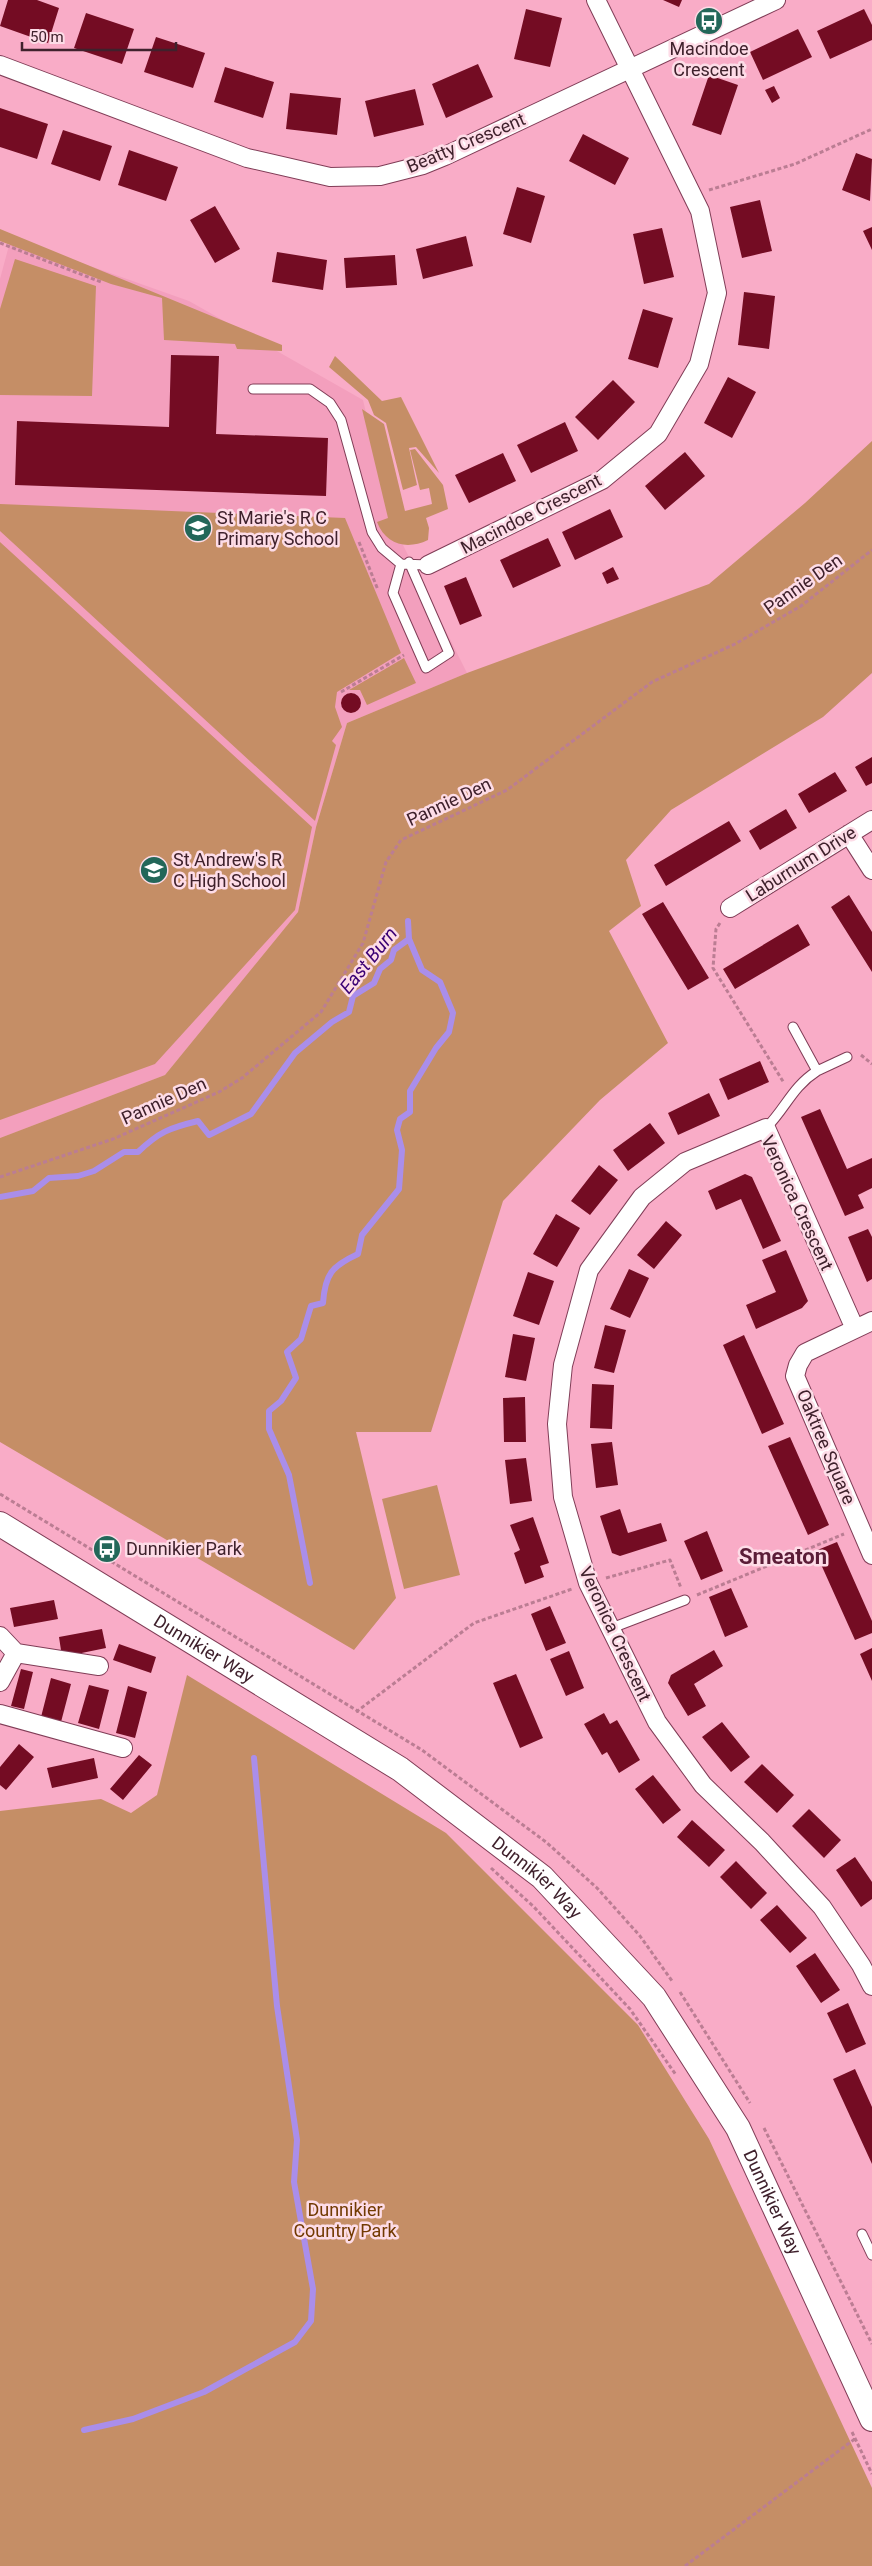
<svg xmlns="http://www.w3.org/2000/svg" width="872" height="2566" font-family="Roboto,sans-serif">
<style>
.built{fill:#f39fbd}
.green{fill:#c58e66}
.lines{fill:none;stroke-linecap:round;stroke-linejoin:round}
.stream{stroke:#aa8eea;stroke-width:6}
.building{fill:#740c23}
.lane-casing{stroke:#803d57;stroke-width:11}
.street-casing{stroke:#803d57;stroke-width:20}
.secondary-casing{stroke:#803d57;stroke-width:26}
.path{stroke:#bb7d93;stroke-width:3;stroke-dasharray:4 2.5;stroke-linecap:butt}
.lane{stroke:#fff;stroke-width:9}
.street{stroke:#fff;stroke-width:18}
.secondary{stroke:#fff;stroke-width:24}
.labels{text-anchor:middle;stroke-width:5;stroke-linejoin:round;paint-order:stroke}
.poi-label{font-size:18px;fill:#3f212c;stroke:#fddce7;text-anchor:start}
.street-label{font-size:18px;fill:#3f212c;stroke:#fddce7}
.park-label{font-size:18px;fill:#723a02;stroke:#fddce7}
.water-label{font-size:19px;font-style:italic;fill:#3a0073;stroke:#fddce7}
.district-label{font-size:22px;font-weight:bold;fill:#5b1c37;stroke:#fddce7}
</style>
<rect width="100%" height="100%" fill="#f9acc7"/>
<path class="built" d="M11,238L189,301L363,400L391,521L467,673L347,723L316,827L298,912L165,1075L0,1138V279Z"/>
<path class="green" d="M0,229L282,345V351L237,349L235,344L164,340L162,298L111,284L0,241Z
M15,259L96,286L92,396L0,395V309Z
M335,356L382,401L401,397L439,473L416,447L409,448L417,485L403,490L386,423L374,415L368,400L329,367Z
M362,409L384,424L405,511L432,504L429,488L420,490L410,450L415,449L443,485L448,509L426,518L429,528L428,540C407,550 386,545 377,522L388,518Z
M872,441V673L823,717L671,810L626,860L641,906L609,931L668,1043L600,1100L503,1201L431,1432H356L396,1598L354,1650L0,1442V1138L165,1075L298,912L316,827L347,723L467,673L709,584L805,503Z
M0,504L345,518L401,653L337,692L335,707L342,727L332,741L336,745L315,821L0,531Z
M0,542L312,827L295,910L155,1064L0,1120Z
M404,658L416,683L367,705L360,690H349Z
M437,1485L460,1575L404,1589L382,1499Z
M187,1675L446,1833L638,2025L709,2139L872,2488V2566H0V1811L101,1799L131,1813L157,1795Z"/>
<g class="lines">
<path class="stream" d="M0,1197L33,1191L49,1178L78,1176L94,1171L124,1152H138C159,1132 169,1128 198,1121L209,1135L251,1114L295,1053L332,1022L349,1012L353,996L374,983L380,969L391,960L394,950L409,939
M310,1583L289,1475L269,1429V1411L281,1401L296,1378L287,1352L301,1339L311,1306L323,1303C325,1274 332,1266 358,1254L362,1235L399,1189L402,1150L397,1130L400,1119L410,1112V1091L436,1048L449,1032L453,1013L440,982L422,970L409,939L408,921
M84,2430L133,2419L204,2392L295,2342L311,2321L313,2289L294,2182L297,2140L277,2006L254,1758"/>
</g>
<path class="building" d="M8,0H37L59,8L48,43L0,26Z
M663,0H682L679,7Z
M526,9L562,18L550,67L514,59Z
M864,9L872,25V40L830,59L817,31Z
M86,13L134,29L122,64L74,48Z
M798,29L812,57L763,80L750,52Z
M156,37L205,53L193,88L144,72Z
M478,64L493,97L446,118L432,84Z
M225,67L274,82L263,118L214,102Z
M709,75L738,85L721,135L692,125Z
M774,86L780,98L772,103L765,90Z
M415,89L424,125L374,137L365,101Z
M290,93L341,98L337,135L286,129Z
M0,108L48,124L37,159L0,147Z
M63,130L112,146L100,181L51,164Z
M583,134L629,158L615,185L569,161Z
M129,150L178,167L166,201L118,185Z
M856,153L872,159L870,201L842,190Z
M517,187L545,196L531,243L503,234Z
M760,200L772,251L742,258L730,207Z
M215,206L240,249L215,263L190,220Z
M872,227V250L863,231Z
M662,228L674,277L644,284L633,234Z
M466,236L473,266L423,279L416,249Z
M277,252L327,260L323,290L272,282Z
M395,255L397,285L346,288L344,258Z
M744,292L775,296L769,349L738,345Z
M643,309L673,318L658,368L628,359Z
M171,355L219,356L216,434L328,438L326,496L15,485L17,421L169,427Z
M728,377L756,392L732,438L704,423Z
M613,380L635,402L598,440L575,417Z
M565,422L578,451L531,473L517,445Z
M685,452L705,476L665,510L645,486Z
M503,453L516,481L469,503L455,475Z
M610,509L623,537L575,560L562,532Z
M548,538L561,566L513,588L500,560Z
M613,567L619,579L607,584L602,573Z
M466,577L482,616L460,625L444,586Z
M341 703a10 10 0 1 1 20 0a10 10 0 1 1-20 0Z
M872,757V783L866,786L855,767Z
M835,772L847,791L809,813L798,794Z
M786,809L797,828L760,850L749,831Z
M729,821L741,841L666,886L654,865Z
M849,895L872,932V972L831,907Z
M663,902L709,978L688,990L642,914Z
M798,924L810,945L735,989L723,969Z
M760,1061L769,1082L728,1100L719,1079Z
M709,1093L720,1116L678,1135L668,1113Z
M820,1109L847,1169L872,1158V1188L858,1195L864,1208L845,1216L801,1117Z
M650,1123L665,1143L628,1171L613,1150Z
M599,1165L618,1180L590,1215L571,1201Z
M745,1174L752,1177L781,1241L763,1249L741,1199L716,1210L708,1191Z
M556,1214L580,1228L557,1267L533,1254Z
M666,1221L682,1235L654,1269L637,1255Z
M868,1229L872,1237V1279L867,1282L848,1237Z
M786,1250L808,1301L802,1308L756,1329L746,1305L776,1292L762,1260Z
M629,1269L649,1278L630,1318L610,1309Z
M528,1272L554,1281L539,1325L513,1316Z
M605,1325L626,1330L614,1373L594,1368Z
M513,1334L535,1338L526,1381L505,1377Z
M744,1335L784,1424L762,1434L723,1345Z
M592,1384L614,1385L612,1429L590,1428Z
M525,1397L526,1442H504L503,1398Z
M790,1437L829,1525L808,1535L768,1446Z
M612,1442L618,1485L596,1488L591,1444Z
M526,1458L532,1501L510,1504L505,1460Z
M620,1509L628,1533L661,1523L667,1541L620,1556L612,1553L600,1516Z
M533,1517L549,1563L540,1566L544,1577L525,1584L514,1553L520,1550L510,1525Z
M707,1531L723,1571L701,1580L684,1541Z
M837,1542L872,1621V1633L855,1640L815,1551Z
M731,1588L748,1627L725,1637L709,1597Z
M54,1600L58,1619L14,1627L10,1608Z
M550,1606L566,1643L546,1651L531,1614Z
M102,1629L106,1648L62,1657L59,1637Z
M119,1644L156,1657L151,1673L113,1660Z
M872,1648V1681L860,1654Z
M714,1650L723,1666L694,1684L706,1706L688,1716L668,1683L671,1675Z
M569,1651L584,1688L566,1696L550,1659Z
M21,1669L33,1672L24,1709L11,1706Z
M516,1674L543,1738L520,1748L493,1683Z
M51,1678L71,1684L61,1722L41,1717Z
M89,1685L109,1690L99,1729L78,1723Z
M128,1686L147,1692L135,1738L116,1733Z
M604,1713L610,1724L617,1720L640,1760L619,1773L607,1752L602,1755L584,1724Z
M722,1722L750,1757L731,1772L702,1737Z
M19,1744L34,1757L6,1790L0,1785V1767Z
M139,1755L152,1765L123,1800L110,1789Z
M94,1758L98,1778L52,1788L47,1768Z
M762,1764L794,1795L777,1813L744,1782Z
M653,1775L681,1810L663,1824L635,1789Z
M809,1809L841,1840L824,1858L792,1826Z
M692,1820L725,1850L709,1867L677,1837Z
M855,1857L872,1882V1899L861,1907L836,1870Z
M736,1861L767,1893L751,1909L720,1877Z
M777,1905L807,1938L790,1953L760,1920Z
M815,1953L840,1990L821,2003L796,1966Z
M848,2003L866,2044L846,2053L827,2013Z
M855,2069L872,2107V2164L833,2079Z"/>
<g class="lines">
<defs>
<path id="lane" d="M253,389H310L330,403L341,420L372,532L382,548L401,564L428,565
M401,564L393,593L426,668L449,653L409,562
M817,1071L847,1057
M766,1128C786,1108 792,1087 817,1071L793,1027
M609,1629L685,1600
M862,2234L872,2255"/>
<path id="street" d="M0,65L247,158L330,177L380,176L423,165L445,156L776,0
M428,565L602,480L658,434L699,364L717,293L700,211L596,0
M849,834L872,870
M730,908L872,820
M872,1321L805,1353L798,1365L795,1376L872,1555
M855,1329L766,1128L685,1162L642,1197L589,1270L563,1365L557,1424L563,1497L588,1583L657,1722L703,1785L762,1842L822,1907L861,1965L872,1986
M0,1636L16,1653L99,1666
M0,1682L16,1653
M0,1714L123,1748"/>
<g id="secondary">
<path id="s1" d="M0,1524L400,1769L542,1877L654,1997L738,2128L872,2419"/>
</g>
</defs>
<use href="#lane" class="lane-casing"/>
<use href="#street" class="street-casing"/>
<use href="#secondary" class="secondary-casing"/>
<path class="path" d="M709,190L795,164L872,129
M0,243L101,282
M359,542L378,590
M341,692L404,655
M720,923L716,929L713,968L784,1083
M861,1055L872,1064
M0,1177L113,1139L219,1092L242,1078L321,1012L363,943L386,862L401,840L507,790L652,682L735,644L801,606L872,550
M0,1494L422,1750L546,1842L597,1888L640,1936L672,1981
M606,1578L670,1560L681,1588
M697,1595L844,1534
M356,1712L474,1623L572,1589
M491,1868L533,1906L630,2009L676,2075
M680,1992L750,2103
M764,2128L872,2344
M852,2432L872,2474
M685,2566L856,2438"/>
<use href="#lane" class="lane"/>
<use href="#street" class="street"/>
<use href="#secondary" class="secondary"/>
</g>
<defs>
<symbol id="bus-disc" viewBox="-11 -11 22 22"><circle r="9.5" fill="#236759" stroke="#fddce7"/><path d="M-5-6H5V4H4V6H2V4H-2V6H-4V4H-5ZM-3.5-4V0h7V-4ZM-3.5 1.2v1.5H-2V1.2ZM2 1.2v1.5H3.5V1.2Z" fill="#fff"/></symbol>
<symbol id="school-disc" viewBox="-11 -11 22 22"><circle r="9.5" fill="#236759" stroke="#fddce7"/><path d="M0-5L7-2L0 1L-7-2ZM-4 1L0 2.5L4 1V4Q0 6-4 4Z" fill="#fff"/></symbol>
</defs>
<g fill-rule="evenodd">
<use href="#bus-disc" x="693" y="5" width="32" height="32"/>
<use href="#school-disc" x="182" y="512" width="32" height="32"/>
<use href="#school-disc" x="138" y="854" width="32" height="32"/>
<use href="#bus-disc" x="91" y="1533" width="32" height="32"/>
</g>
<g class="labels">
<g class="poi-label">
<text x="709" y="55" text-anchor="middle">Macindoe<tspan x="709" dy="21">Crescent</tspan></text>
<text x="217" y="524">St Marie's R C<tspan x="217" dy="21">Primary School</tspan></text>
<text x="173" y="866">St Andrew's R<tspan x="173" dy="21">C High School</tspan></text>
<text x="126" y="1555">Dunnikier Park</text>
</g>
<g class="street-label">
<text transform="translate(466 143) rotate(-23)" y="6">Beatty Crescent</text>
<text transform="translate(531 514) rotate(-27)" y="6">Macindoe Crescent</text>
<text transform="translate(803 584) rotate(-35)" y="6">Pannie Den</text>
<text transform="translate(449 802) rotate(-25)" y="6">Pannie Den</text>
<text transform="translate(801 864) rotate(-32)" y="6">Laburnum Drive</text>
<text transform="translate(164 1101) rotate(-24)" y="6">Pannie Den</text>
<text transform="translate(797 1203) rotate(65)" y="6">Veronica Crescent</text>
<text transform="translate(826 1447) rotate(67)" y="6">Oaktree Square</text>
<text transform="translate(615 1634) rotate(65)" y="6">Veronica Crescent</text>
<text dy="6" stroke="none"><textPath href="#s1" startOffset="239">Dunnikier Way</textPath></text>
<text dy="6" stroke="none"><textPath href="#s1" startOffset="644">Dunnikier Way</textPath></text>
<text dy="6" stroke="none"><textPath href="#s1" startOffset="1049">Dunnikier Way</textPath></text>
</g>
<g class="park-label">
<text x="345" y="2216">Dunnikier<tspan x="345" dy="21">Country Park</tspan></text>
</g>
<g class="water-label">
<text transform="translate(368 960) rotate(-51)" y="7">East Burn</text>
</g>
<g class="district-label">
<text x="783" y="1564">Smeaton</text>
</g>
</g>
<path d="M22 42v8h154v-8" fill="none" stroke="#3f212c" stroke-width="2.5"/>
<text x="30" y="42" font-size="15" fill="#3f212c" stroke="#fddce7" stroke-width="4" paint-order="stroke">50 m</text>
</svg>
